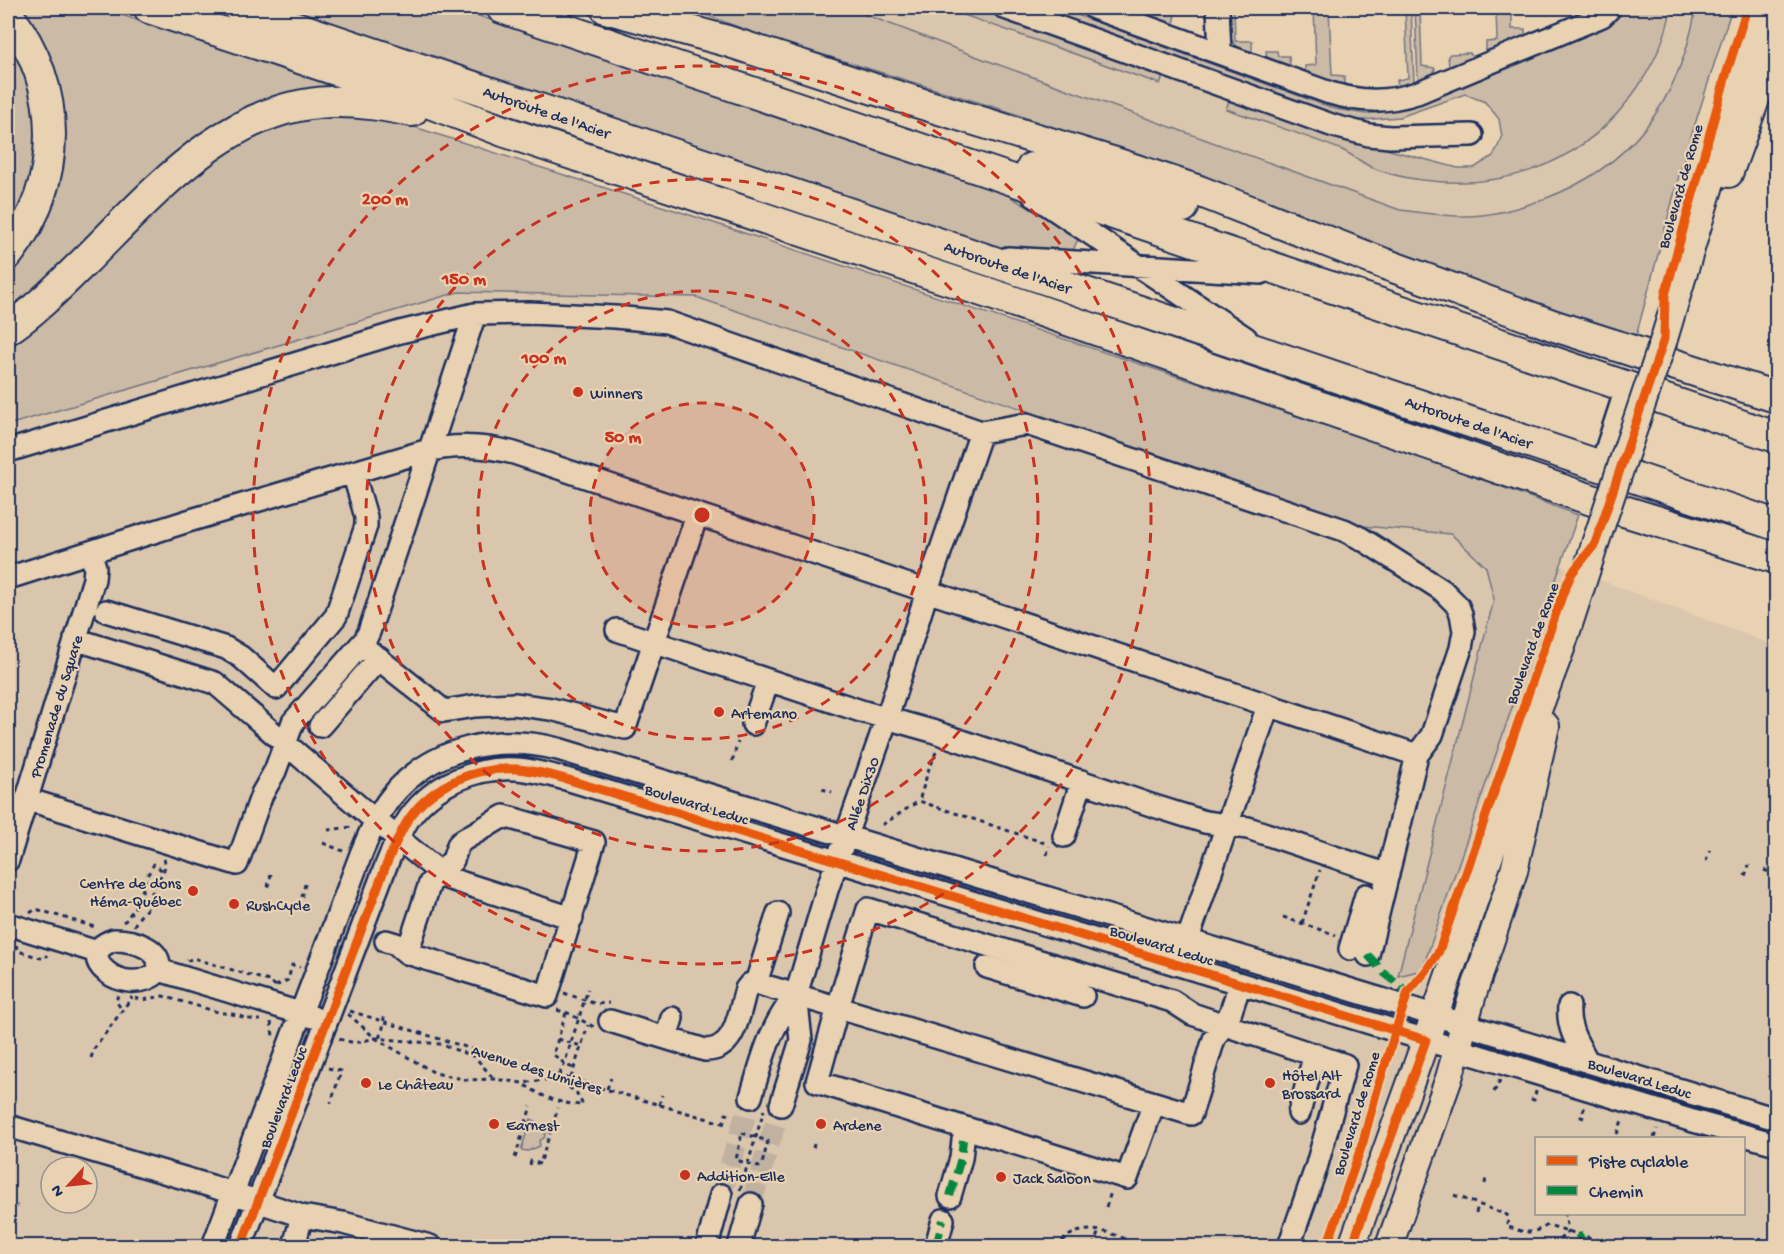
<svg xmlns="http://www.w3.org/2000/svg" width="1784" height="1254" font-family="'Gochi Hand',sans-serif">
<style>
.built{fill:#dac6ac;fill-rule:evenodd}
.green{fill:#cbbaa6;stroke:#737482;stroke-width:1.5}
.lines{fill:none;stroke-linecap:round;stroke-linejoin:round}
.minor-tunnel{stroke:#c0b1a1;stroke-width:21;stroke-dasharray:21 10;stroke-linecap:butt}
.minor-casing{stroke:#1b2f5e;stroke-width:26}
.major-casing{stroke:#1b2f5e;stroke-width:30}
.highway-casing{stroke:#1b2f5e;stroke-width:34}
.path{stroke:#1b2f5e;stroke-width:3;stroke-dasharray:4.5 4.5;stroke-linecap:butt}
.minor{stroke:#e9d2b2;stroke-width:21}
.major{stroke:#e9d2b2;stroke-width:26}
.highway{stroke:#e9d2b2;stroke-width:30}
.major-bridge-casing{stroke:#1b2f5e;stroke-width:30;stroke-linecap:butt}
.major-bridge{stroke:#e9d2b2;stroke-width:26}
.quiet{stroke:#00873e;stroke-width:8;stroke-dasharray:15 8;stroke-linecap:butt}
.cycleway-casing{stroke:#e9d2b2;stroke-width:13}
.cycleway{stroke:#e8590c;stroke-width:9}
.ring{fill:none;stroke:#c8321e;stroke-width:3;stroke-dasharray:10 8}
.poi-dot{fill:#c8321e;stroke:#e9d2b2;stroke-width:2}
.labels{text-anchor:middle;stroke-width:4.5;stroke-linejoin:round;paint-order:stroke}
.street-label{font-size:16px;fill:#1b2f5e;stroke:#e9d2b2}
.poi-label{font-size:16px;fill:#1b2f5e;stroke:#e9d2b2;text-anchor:start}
.centre{fill:#c8321e;stroke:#e9d2b2;stroke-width:3}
.ring-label{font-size:18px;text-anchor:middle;font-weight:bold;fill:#c8321e;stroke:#e9d2b2;stroke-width:4.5;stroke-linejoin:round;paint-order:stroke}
</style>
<rect width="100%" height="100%" fill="#e9d2b2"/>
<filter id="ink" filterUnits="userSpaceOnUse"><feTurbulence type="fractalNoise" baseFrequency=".0167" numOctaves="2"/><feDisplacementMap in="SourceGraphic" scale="12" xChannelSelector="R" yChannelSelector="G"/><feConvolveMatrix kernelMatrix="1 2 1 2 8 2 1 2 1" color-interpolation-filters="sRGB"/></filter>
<g filter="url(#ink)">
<path class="built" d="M848,8H944L1160,84L1164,74L1230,98L1226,108L1344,151L1374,168L1421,180L1479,182L1506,178L1542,167L1588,142L1625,107L1653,63L1671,8H1696L1688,42L1675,76L1665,98L1639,138L1618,158L1584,181L1558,194L1523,207L1482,215H1441L1400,210L983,59Z
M474,159L1776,646V1246H8V381ZM1536,1138H1744V1214H1536ZM51,1167H87V1203H51Z"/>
<path class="green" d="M16,8H100L262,61L365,93L290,99L8,316V277L27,253L46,218L60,180L64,153L63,115Z
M276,8H455L997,189L1079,237L1070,257L1021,254L966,242Z
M687,8H848L983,59L1400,210C1427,213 1455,218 1482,215C1504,213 1525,206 1544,199C1633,166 1680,99 1696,8H1732L1682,165L1635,340L1303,220L1212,184L1007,111L765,37Z
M944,8H985L1146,62L1348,139L1458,168H1474L1493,156L1502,138L1499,119L1485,102L1465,94L1400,117L1362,120L1331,116L1032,8H1058L1335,109L1366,114L1402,109L1446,93L1605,28L1616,19L1621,8H1671C1667,36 1654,63 1638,87C1588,161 1510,191 1422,180C1407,178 1387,174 1373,168C1362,163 1353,155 1342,150C1304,135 1265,122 1226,109L1230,98L1164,74L1160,84Z
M1229,8H1234L1235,41H1252V51L1249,53C1223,42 1230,33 1229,8Z
M1314,8H1329L1332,75L1344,76V86L1305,72V66L1316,65Z
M1405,8H1411L1414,83L1401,88L1398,87L1397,80L1408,78Z
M1415,8H1420L1422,66L1435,68L1433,75L1418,81Z
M1496,8H1512V29H1525V36L1489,52L1486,51V42L1497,41Z
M1171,9L1174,10L1175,20L1173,24L1150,15L1151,11Z
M8,40L19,59L33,99L37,134L32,176L8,233Z
M1266,51H1277L1278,56H1289L1290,67L1267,59Z
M1470,53L1472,56L1470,60L1449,67L1448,56L1450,54Z
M339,115L405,124L693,216L1423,458L1578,515L1422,970L1398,976L1494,599L1486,567L1451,534L1363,526L696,297L458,292L8,425V344L26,332L207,163L252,134L296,120Z
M531,1119L547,1128L544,1138L539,1141L540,1146L528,1151L521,1150Z"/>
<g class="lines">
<path class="minor-tunnel" d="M721,1195L751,1097
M751,1204L781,1105"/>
<defs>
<path id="minor" d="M1005,8L1334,126L1369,135L1390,137L1472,135
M1094,8L1330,93C1361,102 1386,103 1417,93L1602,16L1610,8
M1218,8L1220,52
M1033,195L1246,338
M1008,258L1261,273
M8,451L400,332L475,314L530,313L615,317L667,322L981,432L1027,424L1344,530L1362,539L1442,590L1458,606L1461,614L1464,631L1461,648L1432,735L1417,755L1368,955
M1601,466L1627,386
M8,578L188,521L422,452C453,444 484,445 514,453L1417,755
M106,611L226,648L241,657L276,688L336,616L366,526V517L353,472
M617,630L861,711L932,731L1151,805L1205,822L1248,828L1388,875
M75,639L215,683L364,811L447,878L572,918
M361,645L444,711L475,706L514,704L551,709L625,728L697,515
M753,724L768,681
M320,726L379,658
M26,799L237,864L262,794L275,771L293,722L365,640L369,632L475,314
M504,816L594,842L547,996L407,953L430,883L453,860L458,845L463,840Z
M1064,836L1082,781
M8,860L94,579L95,567L90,552
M8,924L97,952
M114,940C132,940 165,948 158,972C125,1001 69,954 114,940Z
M386,941L396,944L407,953
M1350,949L1366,895
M1177,950L1184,943L1191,930L1268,706
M987,967L1083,996
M159,970L313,1017
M756,983L778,913
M1569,1006C1567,1028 1577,1043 1588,1062
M610,1021L705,1050C736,1051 739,1012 746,989L750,984L756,983L1191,1114L1214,1039L1230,1014L1240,984
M666,1038L672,1018
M751,1097C763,1057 769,1028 796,995L827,890L887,718L932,576L981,432
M1154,1103L1127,1178L817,1082L838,1007L868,909L1172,1001L1192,1014L1345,1065L1316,1168L1289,1246
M781,1105L801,1040L796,995
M1299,1113L1315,1054
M8,1126L211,1186L302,1216L343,1223L430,1246
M950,1196L961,1158L963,1140
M213,1246L361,854C369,834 378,813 391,797C432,746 498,734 558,749L1776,1119
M241,1246L385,868C392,851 399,833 410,817C433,785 476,766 516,769C533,770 550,775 566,779L1693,1121L1776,1144
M294,1246L302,1216
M707,1246L721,1195
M739,1246L751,1204
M936,1246L943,1220"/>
<path id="major" d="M1729,174L1776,45
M1664,339L1763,8
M1352,1246L1443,992L1511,794L1521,756L1562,646L1595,544
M1389,1246L1449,1078L1473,994L1514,871L1546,726"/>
<path id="highway" d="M149,8L396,90L503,131L1012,301L1624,511L1776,558
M239,8L1776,525
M502,8L1776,437
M606,8L727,41L874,89L1112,162L1199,191L1385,264L1555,326L1776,397
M8,15C64,86 64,183 8,254
M1032,168L1113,186L1183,207
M8,329C35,311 59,286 83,263C152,195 226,105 331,102C359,101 386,106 412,111"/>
</defs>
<use href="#minor" class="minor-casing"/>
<use href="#major" class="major-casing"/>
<use href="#highway" class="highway-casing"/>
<path class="path" d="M936,752L931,765H930L919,801L1048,844
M732,761L738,742
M822,789L832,792
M882,825L919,801
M328,830L352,827
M323,843L343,851
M1047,855L1049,846
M1706,861L1710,850
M1764,870L1776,875
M1745,876L1749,865
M268,887L271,874
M141,896L150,902
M302,897L305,884
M30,913L36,909L98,928
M1283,917L1336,935
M123,922L126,920L139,901L147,876L154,864L163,871
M1302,923L1320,870
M134,926C137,918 143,914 148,907C152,901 151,895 153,889C157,879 168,871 164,859
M16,945L18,951L44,959L47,955
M187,961L193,958L269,981L276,986
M276,986L288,980L292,965L300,967
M564,993L596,1004L609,1003
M118,995L116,1001L122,1010
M135,998L143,1000L163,996L221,1013C235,1012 247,1021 261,1020
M557,1010L568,1013L594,1027
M350,1011L546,1072L729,1125
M566,1013L553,1055C562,1059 562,1065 574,1068
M348,1014L375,1038L435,1073L467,1080L494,1079L522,1083L551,1079L558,1080L576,1092L583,1105C559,1104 542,1097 522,1083
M271,1022L273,1036
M379,1038L383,1028L384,1017
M339,1039L355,1043L375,1038L440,1044L475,1057L494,1079
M558,1039L581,1046
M91,1058L94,1049L132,997
M328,1068L341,1071L331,1103
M559,1075L564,1065L588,989
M571,1078L588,1025
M607,1089L611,1078
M1494,1092L1500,1080
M1531,1099L1534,1100L1536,1091
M659,1105L662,1095
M1584,1118L1581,1117L1585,1106
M723,1124L726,1114L731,1115
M742,1133L768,1141L762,1164L759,1167L736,1160Z
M1617,1134L1623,1118
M1654,1138L1657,1129
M813,1148L814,1144
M515,1158L531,1106
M530,1165L531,1161L540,1164L558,1108
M1485,1184L1486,1177
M740,1190L764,1110
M1771,1191L1776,1177
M1454,1195L1507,1215L1509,1219L1506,1226C1526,1233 1530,1235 1548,1225L1617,1246
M1106,1207L1111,1192
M8,1208L18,1206
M1476,1213L1478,1205
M1054,1246C1060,1244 1064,1239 1070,1235C1090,1224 1116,1233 1134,1244
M1093,1246L1099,1231
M1553,1246L1568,1231L1565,1214
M1660,1246L1662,1240"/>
<use href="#minor" class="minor"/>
<use href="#major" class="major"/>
<use href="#highway" class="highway"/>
<defs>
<path id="major-bridge" d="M1595,544L1664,339"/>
</defs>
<use href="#major-bridge" class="major-bridge-casing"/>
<use href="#major-bridge" class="major-bridge"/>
<path class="quiet" d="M1368,955L1383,972L1408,992
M950,1196L961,1158L963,1140
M1578,1234L1586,1246
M936,1246L943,1220"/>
<defs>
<path id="cycleway" d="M241,1246L385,868C392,851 399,833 410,817C433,785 476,766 516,769C533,770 550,775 566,779L1426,1040L1352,1246
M1327,1246L1363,1142L1377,1090L1408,992L1426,971L1439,951L1563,593L1572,573L1595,544L1664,339L1665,295L1726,75L1747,8"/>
</defs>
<use href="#cycleway" class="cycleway-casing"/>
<use href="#cycleway" class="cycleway"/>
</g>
</g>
<circle cx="702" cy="515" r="112" fill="#c8321e" fill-opacity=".12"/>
<g class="ring">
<circle cx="702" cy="515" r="112"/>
<circle cx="702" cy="515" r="224"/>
<circle cx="702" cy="515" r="336"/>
<circle cx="702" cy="515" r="449"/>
</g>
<g class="poi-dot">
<circle cx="578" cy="392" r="6"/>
<circle cx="719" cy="712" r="6"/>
<circle cx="193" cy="891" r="6"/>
<circle cx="234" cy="904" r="6"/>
<circle cx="366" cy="1083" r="6"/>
<circle cx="1270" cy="1083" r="6"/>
<circle cx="494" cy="1124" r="6"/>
<circle cx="821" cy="1124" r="6"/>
<circle cx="685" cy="1175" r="6"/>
<circle cx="1001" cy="1177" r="6"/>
</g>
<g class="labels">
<g class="street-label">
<text transform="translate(547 111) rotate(19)" y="6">Autoroute de l'Acier</text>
<text transform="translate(1679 186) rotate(-74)" y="6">Boulevard de Rome</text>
<text transform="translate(1008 266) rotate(19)" y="6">Autoroute de l'Acier</text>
<text transform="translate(1469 421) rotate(19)" y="6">Autoroute de l'Acier</text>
<text transform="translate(1531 643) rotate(-70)" y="6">Boulevard de Rome</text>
<text transform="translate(55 706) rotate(-73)" y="6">Promenade du Square</text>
<text transform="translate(861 793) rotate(-71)" y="6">Allée Dix30</text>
<text transform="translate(697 803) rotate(17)" y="6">Boulevard Leduc</text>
<text transform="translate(1162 944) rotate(17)" y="6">Boulevard Leduc</text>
<text transform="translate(537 1068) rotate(17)" y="6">Avenue des Lumières</text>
<text transform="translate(1640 1077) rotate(17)" y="6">Boulevard Leduc</text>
<text transform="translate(282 1097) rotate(-69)" y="6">Boulevard Leduc</text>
<text transform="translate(1355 1113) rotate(-73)" y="6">Boulevard de Rome</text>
</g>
<g class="poi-label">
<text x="590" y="398">Winners</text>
<text x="731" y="718">Artemano</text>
<text x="181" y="888" text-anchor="end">Centre de dons<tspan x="181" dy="18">Héma-Québec</tspan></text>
<text x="246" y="910">RushCycle</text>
<text x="1282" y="1080">Hôtel Alt<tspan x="1282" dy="18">Brossard</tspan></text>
<text x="378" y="1089">Le Château</text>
<text x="506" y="1130">Earnest</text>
<text x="833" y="1130">Ardene</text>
<text x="697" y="1181">Addition-Elle</text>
<text x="1013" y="1183">Jack Saloon</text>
</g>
</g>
<circle cx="702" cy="515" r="9" class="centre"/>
<g class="ring-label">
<text x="385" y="204">200 m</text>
<text x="464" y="284">150 m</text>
<text x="544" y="363">100 m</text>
<text x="623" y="442">50 m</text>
</g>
<rect width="1784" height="1254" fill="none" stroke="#e9d2b2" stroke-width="30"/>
<rect x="15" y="15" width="1754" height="1224" fill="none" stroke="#1b2f5e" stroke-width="2" filter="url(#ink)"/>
<rect x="1535" y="1137" width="210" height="78" fill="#e9d2b2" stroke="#979190" stroke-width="1.5"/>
<rect x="1547" y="1156" width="30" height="9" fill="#e8590c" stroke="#979190" stroke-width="1.5"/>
<text x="1589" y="1167" font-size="18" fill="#1b2f5e">Piste cyclable</text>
<rect x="1547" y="1186" width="30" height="9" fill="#00873e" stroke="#979190" stroke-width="1.5"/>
<text x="1589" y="1197" font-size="18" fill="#1b2f5e">Chemin</text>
<g transform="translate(69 1185) rotate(243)"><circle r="28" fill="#e9d2b2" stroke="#979190" stroke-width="1.5"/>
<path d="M0-4.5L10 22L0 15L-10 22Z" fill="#c8321e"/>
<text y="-9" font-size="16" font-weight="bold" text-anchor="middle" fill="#1b2f5e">N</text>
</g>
</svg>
